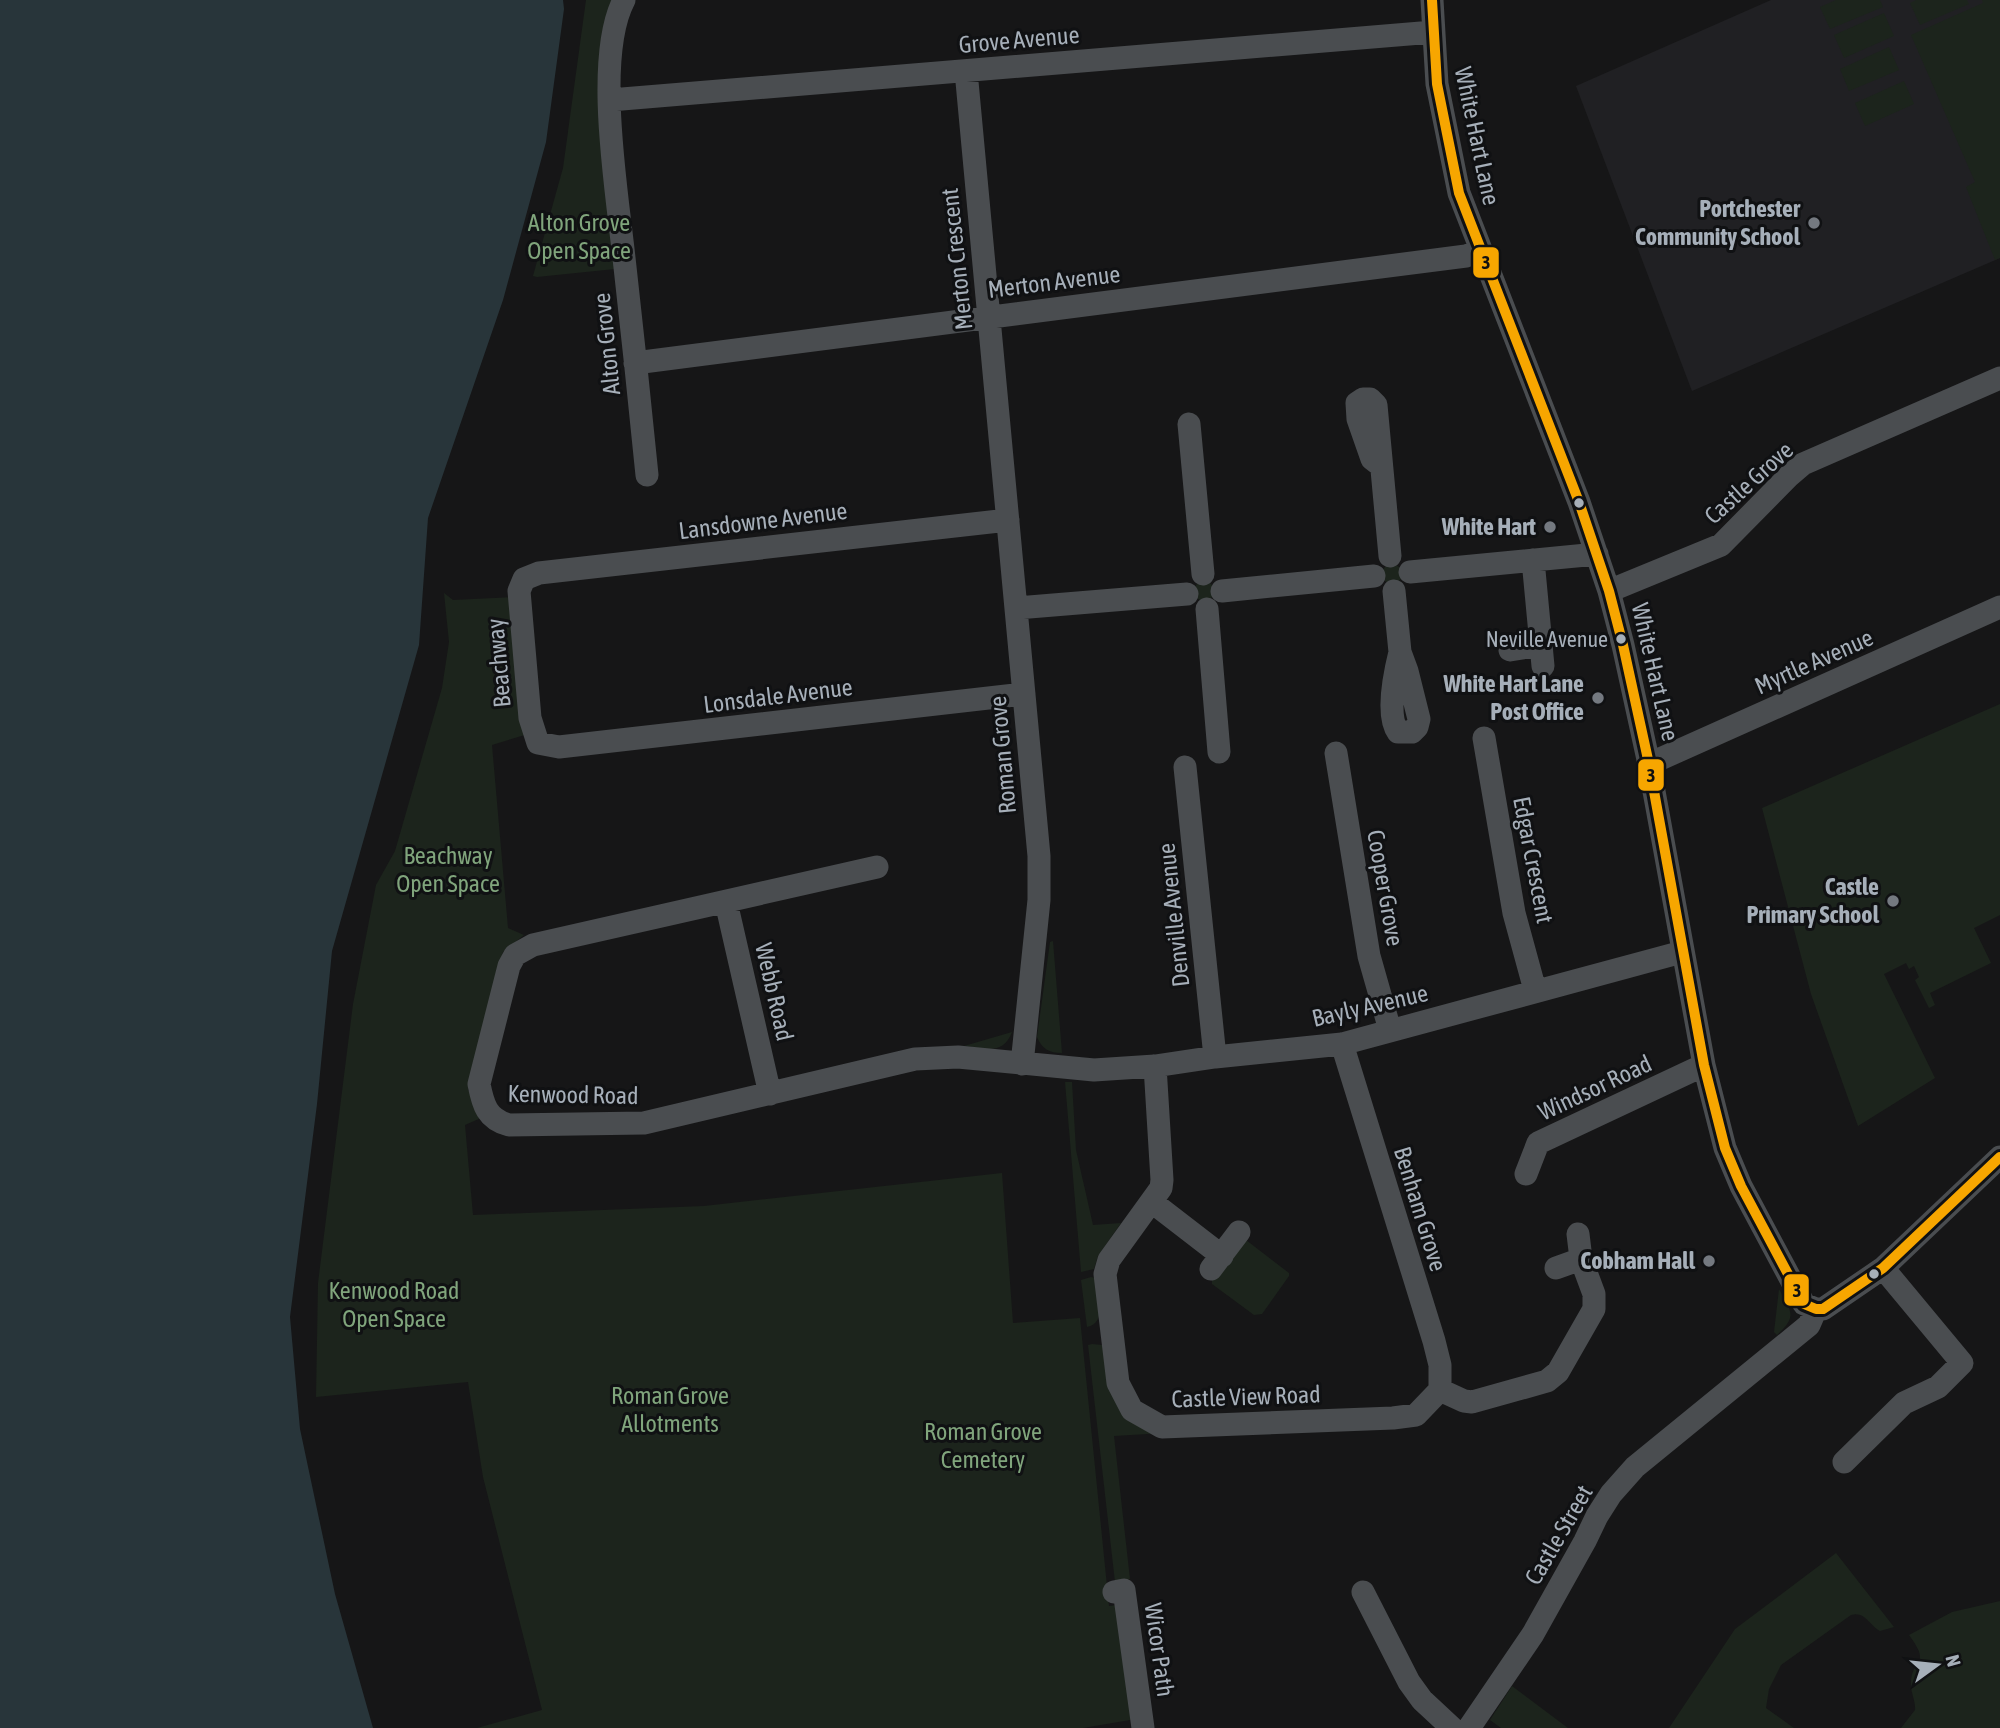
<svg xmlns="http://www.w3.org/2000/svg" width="2000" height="1728" font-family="'Asap Condensed',sans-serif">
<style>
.built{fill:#202023}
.green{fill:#1c241c}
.water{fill:#28353a}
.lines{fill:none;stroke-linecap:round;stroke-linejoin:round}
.minor{stroke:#4a4d50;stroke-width:23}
.bus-1-casing{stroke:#101113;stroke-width:16}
.bus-1{stroke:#f7a600;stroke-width:10}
.poi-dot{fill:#747980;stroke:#101113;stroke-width:2.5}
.bus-dot{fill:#a6afb9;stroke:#101113;stroke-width:2.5}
.labels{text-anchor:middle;stroke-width:6;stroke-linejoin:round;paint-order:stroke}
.bus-label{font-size:22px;fill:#a6afb9;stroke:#101113;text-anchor:end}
.street-label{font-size:24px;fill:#a6afb9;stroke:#101113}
.poi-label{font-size:24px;font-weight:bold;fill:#a6afb9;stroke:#101113;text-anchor:end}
.park-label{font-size:24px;fill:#80a57c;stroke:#101113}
.line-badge{stroke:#101113;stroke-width:2.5}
.pale-badge-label{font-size:19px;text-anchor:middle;font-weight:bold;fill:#111}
</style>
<rect width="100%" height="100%" fill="#161617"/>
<path class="built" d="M1771,0H2000V258L1692,391L1576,86Z"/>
<path class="green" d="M586,0H618L615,269L537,277L533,276L563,168Z
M1836,0H1880L1883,7L1830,29L1820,7Z
M1916,0H1967L1969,4L1920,25L1910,3Z
M1982,0H2000V258L1995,260L1966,187L1975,182L1911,35L1983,3Z
M1884,13L1894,36L1844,58L1834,35Z
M1889,47L1899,70L1849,91L1840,69Z
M1904,81L1914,104L1865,126L1855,103Z
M1382 574a10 10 0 1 1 20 0a10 10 0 1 1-20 0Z
M1194 591a10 10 0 1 1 20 0a10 10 0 1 1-20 0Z
M444,593L453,600L514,597L528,734L492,745L508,928L524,935L503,952L468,1090L490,1114L465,1125L473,1215L704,1206L1002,1173L1013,1323L1080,1318L1109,1606L1118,1605L1136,1719L1083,1728H477L542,1710L483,1477L468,1382L316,1397L318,1283L353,1004L376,885L395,851L442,688L449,642Z
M2000,704V915L1974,928L1991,963L1930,993L1935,1005L1929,1008L1915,980L1919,977L1914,966L1909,969L1906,963L1884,974L1935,1078L1858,1126L1811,994L1762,808Z
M1053,941L1062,1053C1049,1053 1042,1049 1037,1037L1050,942Z
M1012,1032C1003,1056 985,1048 964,1046Z
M1065,1082H1072L1076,1150L1093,1225L1121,1223L1098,1256L1094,1269L1081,1272Z
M1246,1240L1289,1273V1276L1262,1314L1254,1315L1212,1284V1274Z
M1091,1277L1095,1278C1098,1295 1108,1322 1087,1327L1081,1280Z
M1779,1289C1791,1311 1798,1316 1777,1335L1774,1332Z
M1092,1344L1102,1345L1107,1352L1109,1368L1164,1433L1114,1436L1130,1579L1115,1582L1088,1345Z
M1836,1553L1894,1627L1880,1631C1869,1625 1865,1611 1851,1615L1781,1665L1769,1689L1766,1708L1794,1728H1669L1735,1629Z
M2000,1601V1728H1901L1915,1710C1916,1701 1910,1692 1911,1682C1912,1658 1932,1666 1909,1635L1952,1612Z
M1512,1686L1568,1728H1501L1490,1720Z"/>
<path class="water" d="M0,0H563L564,9L546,142L503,300L428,518L419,645L332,951L317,1104L290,1317L300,1429L335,1594L373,1728H0Z"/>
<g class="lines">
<path class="minor" d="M624,0C594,57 617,192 624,258C632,330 640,403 647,475
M1432,0L1437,84L1459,193L1579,502L1609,591L1623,645L1649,764L1704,1065L1725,1148L1741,1186L1804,1304L1816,1309H1823L1883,1268L2000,1157
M966,71L1039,856V900L1022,1064
M610,100L1433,32
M635,363L1466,256L1479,251
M1189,424L1203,574
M1381,466L1372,459L1358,419L1357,403L1363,399H1370L1376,405L1390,556
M1008,520L539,573L524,579L519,591L530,718L538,743L559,747L1024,694
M1533,560L1543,666
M1410,572L1597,554
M1222,591L1374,576
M1394,591L1400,652L1407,671L1419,719L1417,727L1412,732H1398C1386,716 1395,672 1400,652
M1609,591L1721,545L1789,476L1803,464L2000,378
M1017,608L1187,594
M1207,609L1219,752
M1510,650L1540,645
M1484,738L1514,913L1535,990
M1336,753L1369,956L1390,1030
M1649,764L2000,607
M1185,767L1215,1057
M877,867L533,945L515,955L509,966L479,1084C483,1105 487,1119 509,1125L644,1123L915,1059L958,1057L1094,1070L1155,1066L1215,1057L1342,1044L1682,952
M726,902L770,1094
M1342,1044L1434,1341L1440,1365V1390
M1155,1066L1162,1180L1161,1188L1109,1260L1105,1274L1118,1383L1132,1410L1162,1427L1393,1418L1416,1415L1440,1390
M1526,1174L1538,1143L1704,1065
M1152,1202L1222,1256
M1556,1268L1581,1259
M1211,1269L1239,1232
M1440,1390L1464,1401L1472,1402L1547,1381L1558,1372L1594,1309V1294L1581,1259L1578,1234
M1844,1462L1904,1403L1938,1387L1962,1363L1883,1268
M1114,1592L1124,1590L1143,1728
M1363,1592L1409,1682L1422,1700L1452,1728
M1469,1728L1533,1634L1585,1541L1597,1516L1611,1494L1635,1467L1809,1325L1816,1309"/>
<defs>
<path id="bus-1" d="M1432,0L1437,84L1459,193L1579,502L1609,591L1623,645L1649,764L1704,1065L1725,1148L1741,1186L1804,1304L1816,1309H1823L1883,1268L2000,1157"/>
</defs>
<use href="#bus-1" class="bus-1-casing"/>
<use href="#bus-1" class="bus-1"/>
</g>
<g class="poi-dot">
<circle cx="1814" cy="223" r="7"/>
<circle cx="1550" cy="527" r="7"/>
<circle cx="1598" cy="698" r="7"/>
<circle cx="1893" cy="901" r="7"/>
<circle cx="1709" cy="1261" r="7"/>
</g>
<g class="bus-dot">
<circle cx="1579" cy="503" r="6"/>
<circle cx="1621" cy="639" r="6"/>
<circle cx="1874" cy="1274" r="6"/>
</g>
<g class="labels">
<g class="bus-label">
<text x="1608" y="647">Neville Avenue</text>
</g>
<g class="street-label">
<text transform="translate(1019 40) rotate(-5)" y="8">Grove Avenue</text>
<text transform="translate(1477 136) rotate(78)" y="8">White Hart Lane</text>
<text transform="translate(957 259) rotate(-96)" y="8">Merton Crescent</text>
<text transform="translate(1054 282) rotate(-7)" y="8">Merton Avenue</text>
<text transform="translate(607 344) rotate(-96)" y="8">Alton Grove</text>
<text transform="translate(1749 483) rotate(-42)" y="8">Castle Grove</text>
<text transform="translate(763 521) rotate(-7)" y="8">Lansdowne Avenue</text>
<text transform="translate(1814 662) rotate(-24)" y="8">Myrtle Avenue</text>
<text transform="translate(499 663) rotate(-95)" y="8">Beachway</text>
<text transform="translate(1655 672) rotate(77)" y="8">White Hart Lane</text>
<text transform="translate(778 696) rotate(-7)" y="8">Lonsdale Avenue</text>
<text transform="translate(1003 755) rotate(-95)" y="8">Roman Grove</text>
<text transform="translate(1533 860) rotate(79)" y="8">Edgar Crescent</text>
<text transform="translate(1385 888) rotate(80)" y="8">Cooper Grove</text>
<text transform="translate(1174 915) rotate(-96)" y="8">Denville Avenue</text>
<text transform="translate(774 992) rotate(77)" y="8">Webb Road</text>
<text transform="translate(1370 1006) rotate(-13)" y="8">Bayly Avenue</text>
<text transform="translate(1595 1088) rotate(-25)" y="8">Windsor Road</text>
<text transform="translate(573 1095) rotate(1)" y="8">Kenwood Road</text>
<text transform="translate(1420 1209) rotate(73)" y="8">Benham Grove</text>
<text transform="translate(1246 1397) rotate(-2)" y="8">Castle View Road</text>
<text transform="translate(1559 1535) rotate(-60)" y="8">Castle Street</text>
<text transform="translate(1159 1650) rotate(82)" y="8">Wicor Path</text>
</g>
<g class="poi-label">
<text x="1800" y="217">Portchester<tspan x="1800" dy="28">Community School</tspan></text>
<text x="1536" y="535">White Hart</text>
<text x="1584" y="692">White Hart Lane<tspan x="1584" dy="28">Post Office</tspan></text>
<text x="1879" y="895">Castle<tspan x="1879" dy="28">Primary School</tspan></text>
<text x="1695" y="1269">Cobham Hall</text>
</g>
<g class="park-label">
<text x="579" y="231">Alton Grove<tspan x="579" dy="28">Open Space</tspan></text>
<text x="448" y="864">Beachway<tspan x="448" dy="28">Open Space</tspan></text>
<text x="394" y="1299">Kenwood Road<tspan x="394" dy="28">Open Space</tspan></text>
<text x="670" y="1404">Roman Grove<tspan x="670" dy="28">Allotments</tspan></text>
<text x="983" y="1440">Roman Grove<tspan x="983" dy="28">Cemetery</tspan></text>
</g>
</g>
<g class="line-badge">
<rect x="1472" y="246" width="28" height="33" rx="7" fill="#f7a600"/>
<rect x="1637" y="758" width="28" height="34" rx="7" fill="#f7a600"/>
<rect x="1783" y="1273" width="27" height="34" rx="7" fill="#f7a600"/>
</g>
<g class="pale-badge-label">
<text x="1486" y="269">3</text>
<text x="1651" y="782">3</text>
<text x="1797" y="1297">3</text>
</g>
<g transform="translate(1937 1665) rotate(75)" stroke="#101113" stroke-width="5" paint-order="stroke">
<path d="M0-5L12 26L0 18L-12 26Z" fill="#a6afb9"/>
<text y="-10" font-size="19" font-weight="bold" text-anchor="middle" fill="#a6afb9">N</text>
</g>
</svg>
